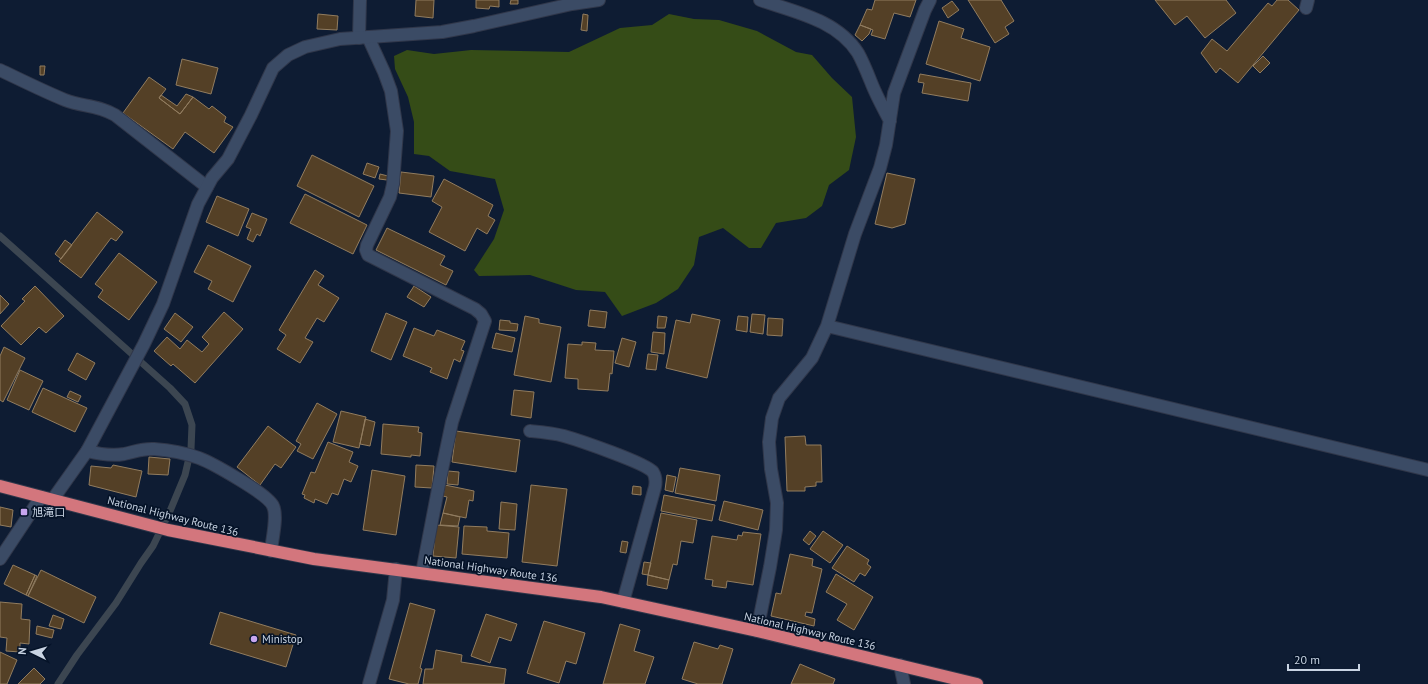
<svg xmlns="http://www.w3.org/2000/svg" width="1428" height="684" font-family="'PT Sans','Noto Sans JP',sans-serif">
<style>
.green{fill:#354c17}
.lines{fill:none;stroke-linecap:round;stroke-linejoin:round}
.stream{stroke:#3c4651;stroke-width:7}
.building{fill:#544026;stroke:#917c5f}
.lane-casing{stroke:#30374a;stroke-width:14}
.street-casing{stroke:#30374a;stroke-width:14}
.highway-casing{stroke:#30374a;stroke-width:14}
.lane{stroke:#3b4b65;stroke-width:12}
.street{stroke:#3b4b65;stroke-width:12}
.highway{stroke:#d3767d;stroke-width:12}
.poi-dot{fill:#c8a6ef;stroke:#051328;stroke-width:1.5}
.labels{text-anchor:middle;stroke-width:3.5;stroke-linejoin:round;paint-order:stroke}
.poi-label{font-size:11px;fill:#c9d4e3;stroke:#051328;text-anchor:start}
.street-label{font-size:11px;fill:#c9d4e3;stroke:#051328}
</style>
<rect width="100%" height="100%" fill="#0e1c33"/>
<path class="green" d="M669,14L694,19L719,20L757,31L796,52L812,55L832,78L852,97L856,137L849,170L829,185L822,206L806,218L776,223L761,248H749L723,228L699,237L694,265L678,289L656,303L622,316L605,292L576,290L530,275L479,276L474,270L494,239L504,210L495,179L450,171L429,156L414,154V122L408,97L395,69L394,56L407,50L434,54L471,50L569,52L620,28L652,25Z"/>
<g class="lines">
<path class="stream" d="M0,236L170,388L185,404L192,425L191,449L185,475L170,511L153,546L141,563L116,603L77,655L58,684"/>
</g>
<path class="building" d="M416,0H434L433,18L415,16Z
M476,0H499V7L490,6L489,9L476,8Z
M511,0H518V4H510Z
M875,0H916L910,17L894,13L885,39L871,35L873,30L860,25L867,9L872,10Z
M968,0H1001L1014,21L1005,27L1009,34L995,43Z
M1155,0H1226L1236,13L1205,38L1187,16L1175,25Z
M1277,0H1288L1299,10L1238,83L1220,68L1216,73L1201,53L1212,39L1227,51L1268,3L1272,6Z
M952,1L959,10L948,18L942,8Z
M318,14L338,16L337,30L317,29Z
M583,14L588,15L587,31L581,30Z
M939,21L964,29L961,38L990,47L980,81L926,64Z
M860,25L871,29L869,34L862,41L855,35Z
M1263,56L1270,63L1260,73L1253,66Z
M182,59L218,68L211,94L176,85Z
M40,66H45L44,75H40Z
M920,74L971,83L968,101L922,93L924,83L918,82Z
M149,77L166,89L159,98L180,114L193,97L209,109L212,106L226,117L224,122L233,127L214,153L185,132L173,149L123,113Z
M186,94L193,97L180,114L159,98L161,95L177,106Z
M312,155L374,186L359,217L297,186Z
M367,163L379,167L375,178L363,174Z
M401,172L434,176L431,197L399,193Z
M887,173L915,179L905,224L892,228L875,224Z
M380,174L388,176L387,180L379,179Z
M444,179L493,205L488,216L495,220L487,234L477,228L465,251L429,232L442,207L432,201Z
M305,194L367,225L353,254L290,223Z
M217,196L249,209L238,236L206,222Z
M97,212L123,232L116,241L111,238L81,278L59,261Z
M252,213L267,219L260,236L257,234L253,242L247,239L251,229L246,227Z
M387,228L445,256L440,265L453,271L446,285L376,250Z
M65,240L72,245L61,259L55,254Z
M208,245L251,266L233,302L208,289L212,281L194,272Z
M119,253L157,282L129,320L98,297L103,290L95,284Z
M315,270L324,276L318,285L339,298L324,322L317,318L305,338L313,342L300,363L277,349L286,335L279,330Z
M35,286L64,316L46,333L39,327L21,345L1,326L25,301L22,299Z
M414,286L431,297L424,307L407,297Z
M0,295L9,304L0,314Z
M590,310L607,312L605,328L588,326Z
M224,312L243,329L195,383L173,364L171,366L154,351L167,337L180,349L187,340L202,352L209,344L202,337Z
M175,313L193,327L181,342L164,329Z
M386,313L407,322L391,360L371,351Z
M692,314L720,320L707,378L666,368L676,320L690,323Z
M752,314L765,315L763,334L750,332Z
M525,316L539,319V323L561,327L551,382L514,375Z
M658,316L667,317L665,328H657Z
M738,316L748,317L747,332L736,330Z
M768,318L783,319L782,336L767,335Z
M500,320L510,321V323L518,324L517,331L499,330Z
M414,328L434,336L437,330L465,341L461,350L464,351L460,362L454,359L447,379L430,372L432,368L403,356Z
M653,332L665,333L664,354L651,352Z
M496,333L515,338L512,352L492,348Z
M622,338L636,342L629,367L615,363Z
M582,342L596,343L595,350L614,351L612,374L610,373L608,391L578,389V379L565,378L568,344L582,345Z
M4,347L25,358L3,402L0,400V356Z
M77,353L95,363L86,380L68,370Z
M648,354L658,355L656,370L646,369Z
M20,370L43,381L29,410L7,400Z
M43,388L87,408L75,432L32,412Z
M514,390L534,392L531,418L511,415Z
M70,391L81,396L78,402L67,397Z
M317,403L337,414L313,459L297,451L301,444L296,441Z
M341,411L366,417L359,448L333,442Z
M365,419L375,422L370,446L360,444Z
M383,424L419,427L418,432L422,433L420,456L411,455V457L381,454Z
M268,426L296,447L281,468L275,464L260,485L237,467Z
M456,431L520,440L516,472L452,462Z
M805,436L806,445H821L822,482H816V486L805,487V491H787L785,437Z
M328,442L353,452L349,462L358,466L351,482L344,479L338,495L332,493L327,504L315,499L314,503L304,498L305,495L302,494L311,472L315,473Z
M149,457L170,459L168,475L148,474Z
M113,465L142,471L136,497L89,485L91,466L111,468Z
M416,465L434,466L432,488L415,487Z
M680,468L720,475L716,501L675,493Z
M372,470L405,476L396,535L363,530Z
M448,471L459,472L458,485L447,484Z
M667,475L676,477L673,492L665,490Z
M445,485L474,491L473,501L469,500L466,518L443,513L447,497L443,496Z
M531,485L567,489L557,566L522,562Z
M633,486L641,487V495L632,494Z
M664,495L715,505L712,521L661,511Z
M724,501L763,510L758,530L719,520Z
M501,502L517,504L515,530L499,529Z
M0,507L13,510L11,527L0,525Z
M443,513L460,517L458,526L440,525Z
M661,513L697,520L693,543L681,541L677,565L673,564L669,580L648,575Z
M436,525L459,527L456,558L433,556Z
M464,526L487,527V531L509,533L507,558L462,554Z
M810,531L816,536L809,545L803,540Z
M823,531L843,545L830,563L810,549Z
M743,532L761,534L753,585L727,581L726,588L712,586L713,580L705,579L712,536L737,540L738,535L742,536Z
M622,541L628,542L626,553L620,552Z
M847,546L869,560L867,564L871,567L865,576L860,573L854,582L832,568Z
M790,554L813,559L812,566L822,569L812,613L806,612L805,616L815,619L814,626L771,616L776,593L781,594Z
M644,562L651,563L648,575L642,574Z
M13,565L35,575L26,595L4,584Z
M41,570L96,597L84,623L28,596Z
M836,574L873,597L854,630L837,620L847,604L826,592Z
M35,575L37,576L28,596L26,595Z
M648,575L669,580L667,589L647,585Z
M0,602L22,604L21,619L30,620L29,644L20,643V652L6,651L7,638L0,637Z
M410,603L435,610L420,668L422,669L418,684H409L389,679Z
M220,612L296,635L286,667L210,644Z
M486,614L517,624L511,641L499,637L490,663L471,656Z
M53,615L64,619L61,629L49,626Z
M544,621L585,633L576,664L566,661L559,683L527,673Z
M620,624L640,630L634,651L654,657L645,684H603Z
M37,626L54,630L52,638L36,634Z
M694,642L718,649L720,645L733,649L722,684H698L682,679Z
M436,650L462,655L461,662L506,669L504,684H423L425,669H433Z
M0,652L17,660L7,684H0Z
M800,664L835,679L833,684H791Z
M34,668L45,679L40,684H18Z"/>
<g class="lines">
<defs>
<path id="lane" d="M1306,8L1308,0
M368,37L384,72L391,91L397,131L393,184L390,197L367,245L366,250L368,255L475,309L481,314L485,321L452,422L440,479L422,573
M359,38L360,0
M0,70C21,80 43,91 65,100C82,107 96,104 115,115L207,187
M87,451C99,454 112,456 124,454C134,452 143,448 154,449C168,450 185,453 199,458C212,463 268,494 273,506C278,516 272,539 271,551
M900,665L904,684"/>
<path id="street" d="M760,0C795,12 837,20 858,53C863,62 867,72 871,82C876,95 883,108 890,121
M827,326L1428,470
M530,431C541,432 553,433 564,436C578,440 646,463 653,472C656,477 656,482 655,487L623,602
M53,499L87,451L144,344L163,304L198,204L212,178L228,159L251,115L273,68L288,55L305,47L340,39L442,32L474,26L572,4L599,0
M0,559L41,497
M757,631L770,567L776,530L777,503L771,469L769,442L772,418L779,398L812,358L827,326L855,234L880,168L886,145L894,93L925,10L930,0
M369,684L393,600L396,569"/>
<path id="highway" d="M0,486L168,530L314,559L601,597L757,631L977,684"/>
</defs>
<use href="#lane" class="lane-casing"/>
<use href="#street" class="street-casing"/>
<use href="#highway" class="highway-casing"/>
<use href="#lane" class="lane"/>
<use href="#street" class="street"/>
<use href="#highway" class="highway"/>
</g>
<g class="poi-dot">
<rect x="20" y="508" width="8" height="8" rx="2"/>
<circle cx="254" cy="639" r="4"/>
</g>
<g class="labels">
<g class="poi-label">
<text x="32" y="516">旭滝口</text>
<text x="262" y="643">Ministop</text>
</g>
<g class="street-label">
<text transform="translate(173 516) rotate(14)" y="4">National Highway Route 136</text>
<text transform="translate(491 569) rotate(8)" y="4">National Highway Route 136</text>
<text transform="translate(810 631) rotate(13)" y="4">National Highway Route 136</text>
</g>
</g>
<g transform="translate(32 652) rotate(275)" stroke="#051328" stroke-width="3" paint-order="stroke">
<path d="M0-3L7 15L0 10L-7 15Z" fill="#c9d4e3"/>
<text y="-6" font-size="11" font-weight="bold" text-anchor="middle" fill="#c9d4e3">N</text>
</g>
<path d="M1288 664v6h71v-6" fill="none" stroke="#c9d4e3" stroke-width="2"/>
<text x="1294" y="664" font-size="12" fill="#c9d4e3" stroke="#051328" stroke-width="3" paint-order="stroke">20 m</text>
</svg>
